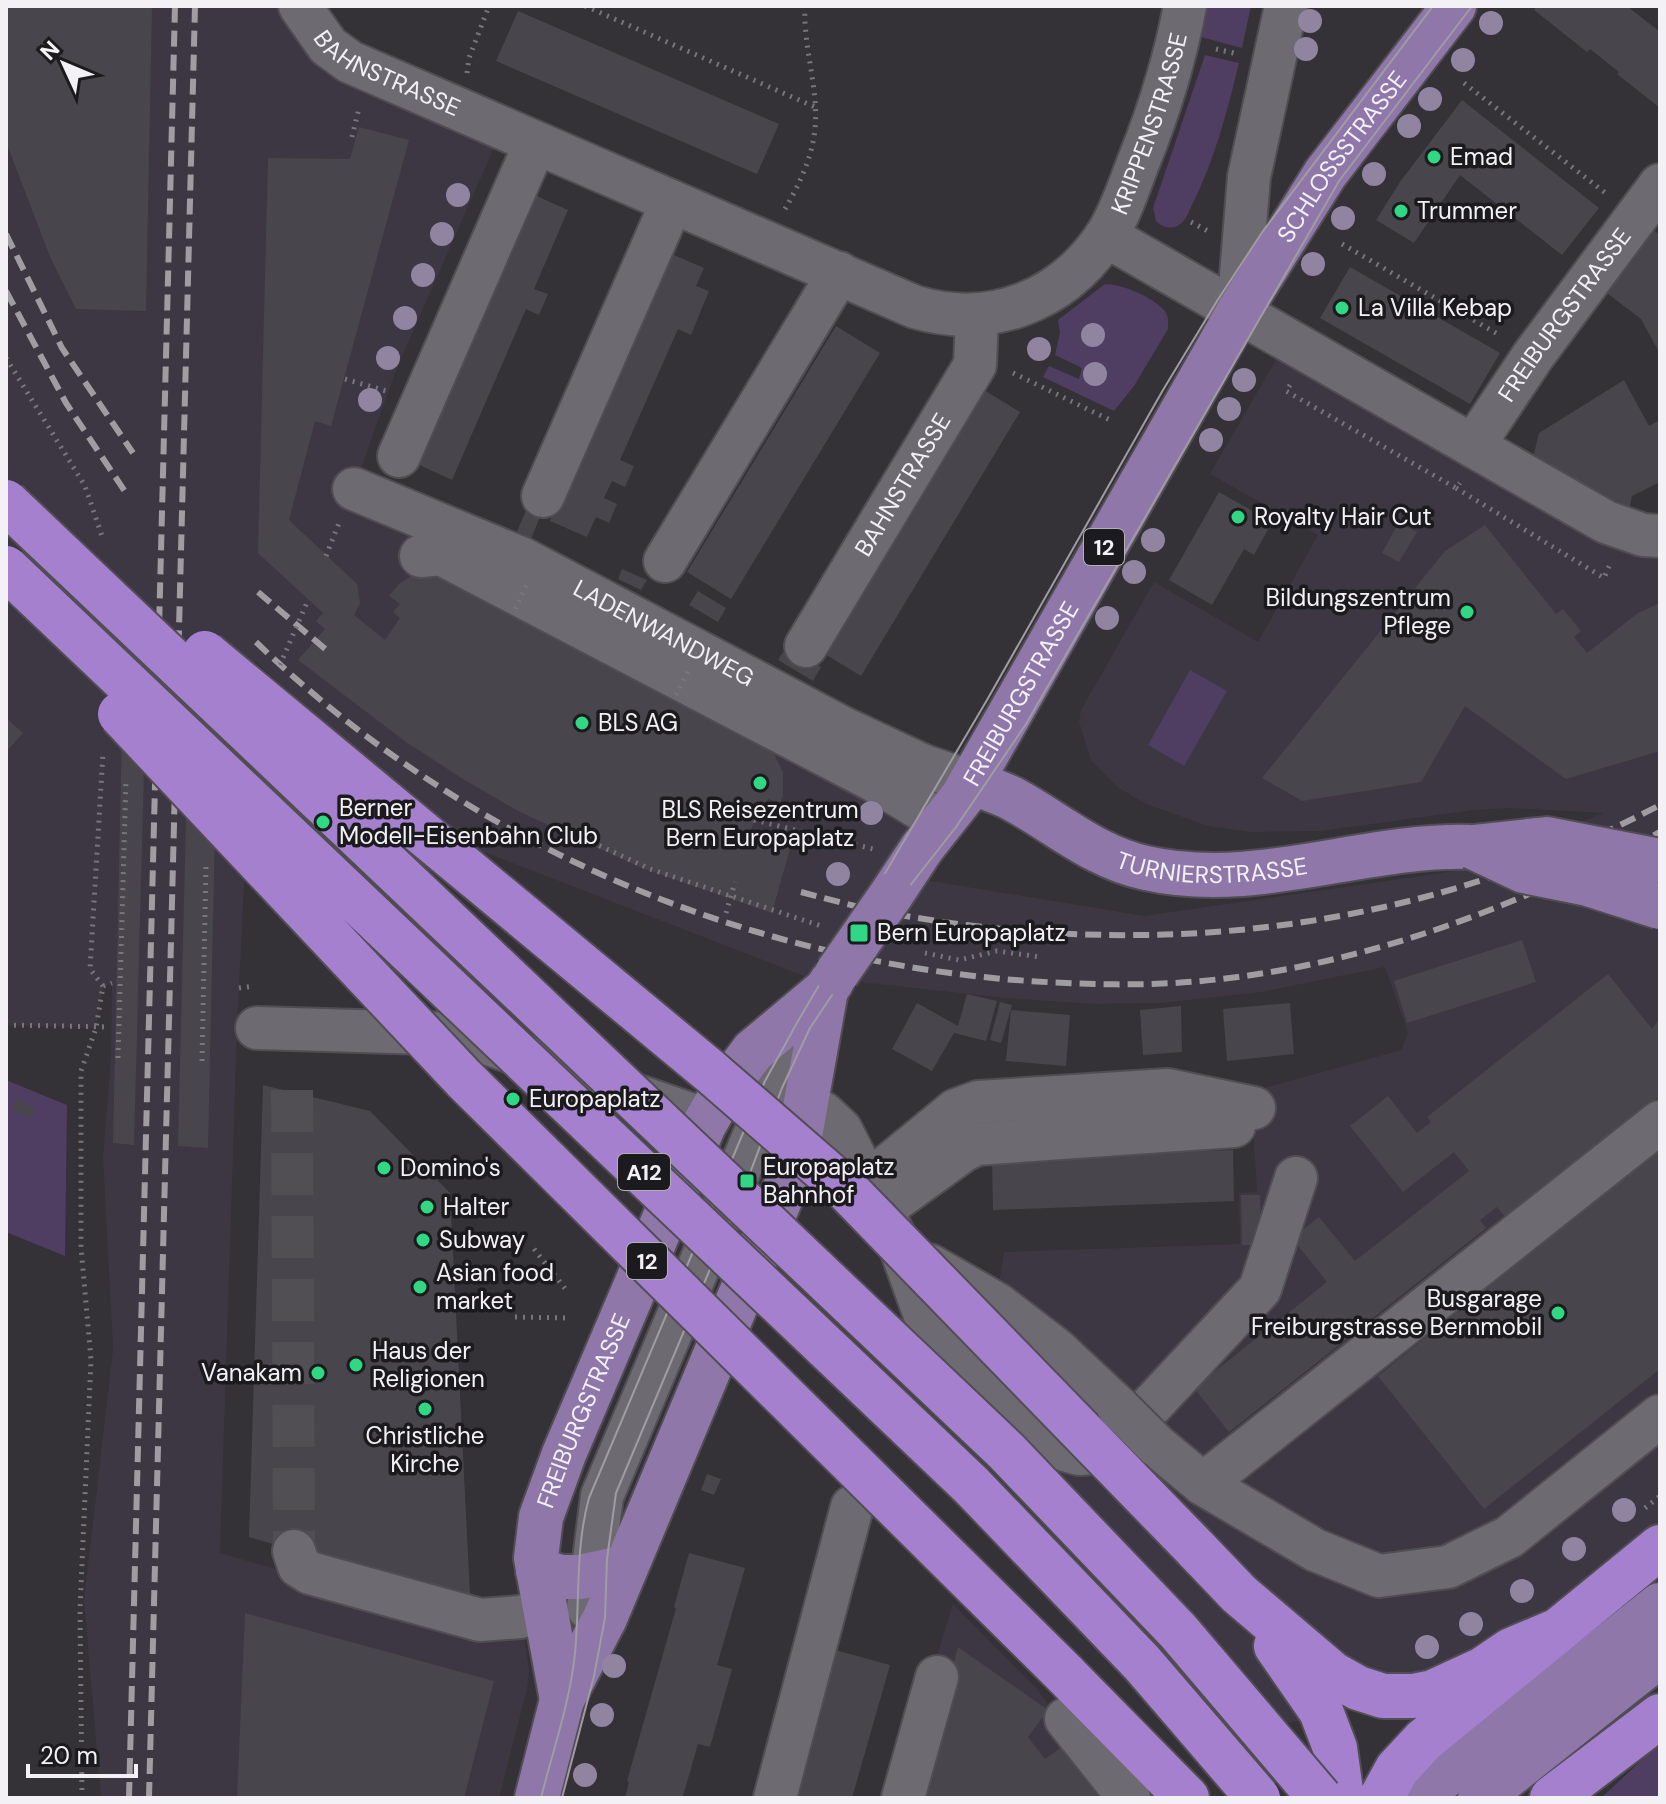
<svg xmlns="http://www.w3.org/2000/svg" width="1666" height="1804" font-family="'DM Sans',sans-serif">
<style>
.built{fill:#3c3743}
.green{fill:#4f3e62}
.building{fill:#48464c}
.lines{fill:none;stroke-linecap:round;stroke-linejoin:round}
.minor-tunnel{stroke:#514e54;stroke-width:42;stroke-dasharray:42 21;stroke-linecap:butt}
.minor-casing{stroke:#504d53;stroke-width:46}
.major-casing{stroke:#504d53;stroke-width:48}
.highway-casing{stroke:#504d53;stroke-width:48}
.path{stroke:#78757b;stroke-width:5;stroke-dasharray:2 6;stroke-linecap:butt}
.minor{stroke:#6d6a72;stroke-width:42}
.major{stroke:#8f77aa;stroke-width:44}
.highway{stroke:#a580cf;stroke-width:44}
.tram{stroke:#9f9ca2;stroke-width:2}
.rail{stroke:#9f9ca2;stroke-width:6;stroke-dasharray:16 8;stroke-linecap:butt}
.minor-bridge-casing{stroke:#504d53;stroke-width:46;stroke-linecap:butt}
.major-bridge-casing{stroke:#504d53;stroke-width:48;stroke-linecap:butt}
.highway-bridge-casing{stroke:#504d53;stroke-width:48;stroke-linecap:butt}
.path-bridge{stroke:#78757b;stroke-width:5;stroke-dasharray:2 6;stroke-linecap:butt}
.minor-bridge{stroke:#6d6a72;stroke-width:42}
.major-bridge{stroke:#8f77aa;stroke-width:44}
.highway-bridge{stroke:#a580cf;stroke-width:44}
.tree{fill:#9084a1}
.poi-dot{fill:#30d883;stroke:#1b1a1d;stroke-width:3}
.labels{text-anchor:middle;stroke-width:7;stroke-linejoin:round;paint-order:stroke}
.shield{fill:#1b1a1d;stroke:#b2b0b5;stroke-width:2}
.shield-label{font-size:22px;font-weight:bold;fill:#f3f1f6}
.street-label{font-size:24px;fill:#f3f1f6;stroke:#1b1a1d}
.poi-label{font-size:24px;fill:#f3f1f6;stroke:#1b1a1d;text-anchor:start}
</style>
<rect width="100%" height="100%" fill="#343137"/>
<path class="built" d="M6,6H297L501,132L396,370L353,491L960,785L908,877L1144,916L1455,871L1604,813L1508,808L1474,810L1321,831L1251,832L1208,826L1146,804L1119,788L1091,760L1079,722L1081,710L1154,582L1258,642L1318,535L1210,474L1278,356L1600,541L1631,552L1660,553V850L1648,856L1660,909V1530L1562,1611L1450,1679L1286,1724L936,1371L996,1303L1004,1252L1240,1244L1239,1193L1257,1192L1252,1111L1254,1091L1401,1050L1408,1033L1385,967L1261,992L1162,1003L1093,1004L1006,998L804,976L453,840L255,661L237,1029L220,1553L525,1640L529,1671L527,1689L499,1798H101L84,1600L113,1349L103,1157L111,1058L112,984L103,987L96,1028L6,1025Z
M953,1604L1037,1689L1116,1798H893Z"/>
<path class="green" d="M1203,6H1251L1242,48L1197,36Z
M1205,55L1239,63C1227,112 1215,159 1192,205C1189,211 1186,221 1179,225C1171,230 1162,227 1156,221L1153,208Z
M1105,284C1123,284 1152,297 1164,310C1169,316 1168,322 1168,329L1134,386L1114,411L1043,377L1049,366L1079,379L1082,368L1055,355L1060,333L1058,320Z
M1190,670L1227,691L1184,766L1148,745Z
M6,1080L67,1105L65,1256L6,1232Z
M1660,1743V1798H1601Z"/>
<path class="building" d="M6,6H152L146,311L76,309L51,259L6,142Z
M1537,6H1627L1660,32V108L1617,74L1619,72L1590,49L1587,52L1534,10Z
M518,11L779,124L757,174L496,61Z
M1462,100L1599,208L1562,255L1460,175L1414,243L1376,220L1400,182Z
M359,127L409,140L331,426L315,421L289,520L357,584L360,603L354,615L385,640L400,618L393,612L400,604L389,596L399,584L411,576L435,572L771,748L783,772V796L780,803L768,799L764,809L759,807L750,833L791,845L772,913L642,868L520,812L463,779L406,742L298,660L325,629L316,621L323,613L258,553L268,158L350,159Z
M532,194L568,210L534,289L548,294L539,315L526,309L452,480L415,463Z
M1650,227L1660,235V354L1641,319L1603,290Z
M667,252L704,268L696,286L709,291L691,335L678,329L620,460L634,466L625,487L612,481L604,498L617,504L609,523L596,517L587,537L550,521Z
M1350,267L1500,353L1470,404L1320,318Z
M836,326L880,353L731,599L687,572Z
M1624,380L1649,426L1660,420V482L1632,496L1630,506L1621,510L1532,462L1539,433Z
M979,387L1020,412L861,676L820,651Z
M1219,492L1272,522L1254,555L1244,549L1212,605L1169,580Z
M528,506L542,512L530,541L516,534Z
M1399,522L1417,532L1399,562L1382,553Z
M1485,525L1556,614L1563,609L1581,631L1574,637L1587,653L1638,613L1660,603V751L1566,779L1465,706L1421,782L1302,801L1262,778L1445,551Z
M622,569L647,580L641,590L618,579Z
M698,591L726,608L718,622L689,605Z
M787,646L821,667L813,681L778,660Z
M6,718L23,733L6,752Z
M122,729L145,731L134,1145L113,1143Z
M188,737L217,738L208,1148L178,1146Z
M1522,940L1536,982L1407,1023L1394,981Z
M1608,974L1652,1029L1660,1018V1096L1506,1218L1497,1207L1480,1220L1486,1228L1229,1432L1194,1388L1327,1282L1292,1238L1319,1217L1355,1261L1469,1171L1454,1152L1403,1192L1350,1126L1388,1096L1417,1133L1431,1122L1427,1117Z
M967,994L997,1001L986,1041L954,1033L932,1071L892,1049L917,1003L958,1026Z
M1000,1002L1012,1005L1001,1043L990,1040Z
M1290,1003L1294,1054L1227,1061L1223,1009Z
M1181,1006L1182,1052L1143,1055L1140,1010Z
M1011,1010L1070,1015L1066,1066L1006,1061Z
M263,1085L370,1111L450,1193L470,1595L352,1567L249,1537Z
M17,1099L36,1108L31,1118L12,1110Z
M1660,1125V1369L1484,1509L1378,1376L1527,1256L1512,1237Z
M1233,1150L1234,1201L993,1210L992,1159Z
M1241,1195H1260L1261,1245H1242Z
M707,1474L721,1479L714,1495L701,1490Z
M689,1553L745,1568L717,1665L732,1669L710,1747L698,1744L683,1796L625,1798L629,1782L627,1781L676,1608L674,1607Z
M245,1613L494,1681L464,1798H237Z
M958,1647L1048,1710L1028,1737L1045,1759L1062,1747L1099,1798H916Z
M828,1648L890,1665L852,1798H786Z"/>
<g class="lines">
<path class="minor-tunnel" d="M292,1090L294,1551"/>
<defs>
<g id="minor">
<path id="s1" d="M300,6L328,46L350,62L915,307C990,329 1062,302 1106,236C1121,213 1130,183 1140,158C1160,108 1175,59 1185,6"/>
<path d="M1106,236L1606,522L1643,535L1660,536"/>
<path d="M1238,313L1249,177L1286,6"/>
<path id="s2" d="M1473,446L1533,356L1660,185"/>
<path d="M399,456L535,144"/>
<path id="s3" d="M354,489L523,559L843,728L924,766L971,782"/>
<path d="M543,496L672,202"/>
<path d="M421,556L441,554L875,781L942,822"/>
<path d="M665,561L839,273"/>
<path id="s4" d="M806,646L975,365L977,316"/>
<path d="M257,1028L460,1034L707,1120"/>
<path d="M778,1085L823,1113L841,1130L901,1249L926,1318L957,1352L1052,1443L1065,1450L1079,1454L1093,1453L1108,1449L1119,1440L1260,1289L1296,1178"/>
<path d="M867,1183L956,1110L978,1102L1168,1090L1254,1108"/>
<path d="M881,1210L964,1150L977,1144L1234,1126"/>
<path d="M929,1265L997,1304L1057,1350L1118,1407"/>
<path d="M1157,1446L1203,1484L1315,1550L1379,1576L1448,1567L1509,1537L1660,1416"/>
<path d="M1203,1484L1660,1122"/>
<path d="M294,1551L299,1566L310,1573L480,1620L520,1617L545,1610"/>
<path d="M588,1608L602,1496L753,1138L819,1001"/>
<path d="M1066,1719L1129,1798"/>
<path d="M775,1798L852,1507"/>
<path d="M903,1798L937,1677"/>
</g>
<g id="major">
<path id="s5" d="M971,782C984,787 998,792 1011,798C1056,822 1094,857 1146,868C1256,893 1364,843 1473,847"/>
<path id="s6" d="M891,895L922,848L963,796L1238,313L1325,174L1454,6"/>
<path d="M538,1571L562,1577H580L626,1567"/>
<path id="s7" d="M562,1700L536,1558L541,1517L564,1454L704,1125L724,1090L753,1051L826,990L832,981"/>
<path d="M1421,1795L1660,1605"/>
<path d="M537,1798L562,1700L605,1618L795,1164L826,990"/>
<path d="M1480,1798L1660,1655"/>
</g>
<path id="highway" d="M1195,1548L1239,1594L1333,1674L1358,1688L1383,1696H1413L1433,1692L1483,1669L1511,1650L1556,1631
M1276,1646L1321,1711L1335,1748L1342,1798
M1064,1673L1187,1798
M1381,1798L1397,1769L1424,1740L1660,1547
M1552,1798L1660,1716"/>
</defs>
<use href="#minor" class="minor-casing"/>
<use href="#major" class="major-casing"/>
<use href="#highway" class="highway-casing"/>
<path class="path" d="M585,6L815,107
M1659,6L1660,7
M1216,49L1238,54
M467,73L469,58L489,6
M1464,83L1608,195
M352,137L359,108
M785,209C799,185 812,158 815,129C819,89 803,48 805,6
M1191,222L1208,231
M1342,244L1501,336
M6,358L85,486L102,536
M1013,373L1112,421
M345,379L386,391
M1290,385L1286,391L1456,488L1460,483
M1456,488L1604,578L1610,564
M326,556L339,523
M754,820L873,849
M563,829L650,869L824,927
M726,913L735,882
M935,937L945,942
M925,953L959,960L997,951L1041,957
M103,986L90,969L103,753
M239,988L254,986
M6,1025L110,1027
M118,1058L126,779
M202,1061L206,864
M534,1249L567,1291
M515,1317L571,1318
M1645,1508L1660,1496
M82,1798L80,1609L91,1360L81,1247V1071L96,1028L103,986L112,983"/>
<use href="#minor" class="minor"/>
<use href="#major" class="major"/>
<use href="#highway" class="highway"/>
<path class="tram" d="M541,1798C553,1750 570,1702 575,1653C580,1602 575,1548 589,1498L765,1081L798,1021L987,700L1163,390L1217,301L1263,231L1433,6
M562,1798L594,1676L605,1618L607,1559L616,1493L747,1181L782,1088L810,1028L879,925L956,827L1026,724L1339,181L1472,6"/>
<path class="rail" d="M6,234L62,348L133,453
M6,291L66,403L126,493
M258,592L330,653
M256,642C461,840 732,957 1015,980C1083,985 1153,987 1221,979C1375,962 1524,903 1660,832
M801,892C828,899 856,907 883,912C1152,962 1417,933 1660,805
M129,1798L175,6
M149,1798L195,6"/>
<defs>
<path id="minor-bridge" d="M1118,1407L1157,1446"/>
<path id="major-bridge" d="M1473,847L1524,871L1588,884L1660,907
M1473,847L1547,839L1660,861
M837,973L891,895"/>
<path id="highway-bridge" d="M6,502L1006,1451L1178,1631L1320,1798
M6,568L971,1485L1142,1663L1258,1798
M205,653L711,1072L848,1191L1195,1548
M120,714L464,1079L1064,1673"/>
</defs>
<use href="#minor-bridge" class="minor-bridge-casing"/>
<use href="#major-bridge" class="major-bridge-casing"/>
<use href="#highway-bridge" class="highway-bridge-casing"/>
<path class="path-bridge" d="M515,609L528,582
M280,665L308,600
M676,695L690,668"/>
<use href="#minor-bridge" class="minor-bridge"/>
<use href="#major-bridge" class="major-bridge"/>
<use href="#highway-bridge" class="highway-bridge"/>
</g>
<g class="tree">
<circle cx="1310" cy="21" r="12"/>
<circle cx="1491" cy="23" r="12"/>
<circle cx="1306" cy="49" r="12"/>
<circle cx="1463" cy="60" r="12"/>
<circle cx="1430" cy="99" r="12"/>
<circle cx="1409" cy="126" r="12"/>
<circle cx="1374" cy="174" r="12"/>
<circle cx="458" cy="195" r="12"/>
<circle cx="1343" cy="218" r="12"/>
<circle cx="442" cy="234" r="12"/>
<circle cx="1313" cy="264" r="12"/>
<circle cx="423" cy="275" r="12"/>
<circle cx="405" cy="318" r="12"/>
<circle cx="1093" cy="335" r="12"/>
<circle cx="1039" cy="349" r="12"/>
<circle cx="388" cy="358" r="12"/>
<circle cx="1095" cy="374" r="12"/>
<circle cx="1244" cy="380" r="12"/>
<circle cx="370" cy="400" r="12"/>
<circle cx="1229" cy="409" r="12"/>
<circle cx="1211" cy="440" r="12"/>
<circle cx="1153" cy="540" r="12"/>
<circle cx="1134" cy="572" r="12"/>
<circle cx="1107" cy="618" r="12"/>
<circle cx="871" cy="813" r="12"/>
<circle cx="838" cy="874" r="12"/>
<circle cx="1624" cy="1510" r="12"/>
<circle cx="1574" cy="1549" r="12"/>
<circle cx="1522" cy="1591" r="12"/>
<circle cx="1471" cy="1624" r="12"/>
<circle cx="1427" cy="1647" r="12"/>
<circle cx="614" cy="1666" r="12"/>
<circle cx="602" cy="1715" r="12"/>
<circle cx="585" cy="1775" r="12"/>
</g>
<g class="poi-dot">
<circle cx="1434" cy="157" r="8"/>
<circle cx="1401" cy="211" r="8"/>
<circle cx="1342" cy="308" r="8"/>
<circle cx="1238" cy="517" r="8"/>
<circle cx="1467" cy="612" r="8"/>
<circle cx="582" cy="723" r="8"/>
<circle cx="760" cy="783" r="8"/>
<circle cx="323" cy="822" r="8"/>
<rect x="849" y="923" width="20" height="20" rx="4"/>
<circle cx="513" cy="1099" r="8"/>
<circle cx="384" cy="1168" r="8"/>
<rect x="739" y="1173" width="16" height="16" rx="4"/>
<circle cx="427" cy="1207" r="8"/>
<circle cx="423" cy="1240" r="8"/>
<circle cx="420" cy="1287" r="8"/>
<circle cx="1558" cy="1313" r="8"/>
<circle cx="356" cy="1365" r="8"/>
<circle cx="318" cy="1373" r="8"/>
<circle cx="425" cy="1409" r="8"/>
</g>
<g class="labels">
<g class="shield">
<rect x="1084" y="529" width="40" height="36" rx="6"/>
<rect x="618" y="1154" width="52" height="36" rx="6"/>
<rect x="627" y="1243" width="40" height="36" rx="6"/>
</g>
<g class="shield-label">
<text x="1104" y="555">12</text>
<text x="644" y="1180">A12</text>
<text x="647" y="1269">12</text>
</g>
<g class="street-label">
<text dy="8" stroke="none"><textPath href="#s1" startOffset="114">BAHNSTRASSE</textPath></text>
<text dy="8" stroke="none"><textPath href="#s1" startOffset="1032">KRIPPENSTRASSE</textPath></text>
<text dy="8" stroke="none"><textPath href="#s6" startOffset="866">SCHLOSSSTRASSE</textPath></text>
<text dy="8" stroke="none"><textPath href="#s2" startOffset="160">FREIBURGSTRASSE</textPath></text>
<text dy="8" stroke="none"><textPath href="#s4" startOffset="188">BAHNSTRASSE</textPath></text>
<text dy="8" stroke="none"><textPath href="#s3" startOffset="342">LADENWANDWEG</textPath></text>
<text dy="8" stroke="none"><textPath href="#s6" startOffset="240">FREIBURGSTRASSE</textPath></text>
<text dy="8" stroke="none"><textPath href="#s5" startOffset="262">TURNIERSTRASSE</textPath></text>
<text dy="8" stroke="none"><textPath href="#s7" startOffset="300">FREIBURGSTRASSE</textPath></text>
</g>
<g class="poi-label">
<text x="1450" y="165">Emad</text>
<text x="1417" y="219">Trummer</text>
<text x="1358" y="316">La Villa Kebap</text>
<text x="1254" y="525">Royalty Hair Cut</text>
<text x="1451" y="606" text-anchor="end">Bildungszentrum<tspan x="1451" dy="28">Pflege</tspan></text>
<text x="598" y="731">BLS AG</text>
<text x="339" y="816">Berner<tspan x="339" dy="28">Modell-Eisenbahn Club</tspan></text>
<text x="760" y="818" text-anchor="middle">BLS Reisezentrum<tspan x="760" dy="28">Bern Europaplatz</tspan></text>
<text x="877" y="941">Bern Europaplatz</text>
<text x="529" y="1107">Europaplatz</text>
<text x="763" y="1175">Europaplatz<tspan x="763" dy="28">Bahnhof</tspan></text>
<text x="400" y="1176">Domino's</text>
<text x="443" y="1215">Halter</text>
<text x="439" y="1248">Subway</text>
<text x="436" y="1281">Asian food<tspan x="436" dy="28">market</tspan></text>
<text x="1542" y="1307" text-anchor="end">Busgarage<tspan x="1542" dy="28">Freiburgstrasse Bernmobil</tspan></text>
<text x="372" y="1359">Haus der<tspan x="372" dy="28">Religionen</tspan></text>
<text x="302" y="1381" text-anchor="end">Vanakam</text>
<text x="425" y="1444" text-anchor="middle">Christliche<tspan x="425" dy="28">Kirche</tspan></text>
</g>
</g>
<rect width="1666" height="1804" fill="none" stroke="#f3f1f6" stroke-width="16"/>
<g transform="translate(64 64) rotate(314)" stroke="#1b1a1d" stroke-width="6" paint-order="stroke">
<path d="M0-6L14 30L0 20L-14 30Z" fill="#f3f1f6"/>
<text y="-12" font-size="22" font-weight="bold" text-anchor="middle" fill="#f3f1f6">N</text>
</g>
<path d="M28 1764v12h108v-12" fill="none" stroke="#f3f1f6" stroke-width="4"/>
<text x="40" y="1764" font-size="24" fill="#f3f1f6" stroke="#1b1a1d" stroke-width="6" paint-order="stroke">20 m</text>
</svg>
